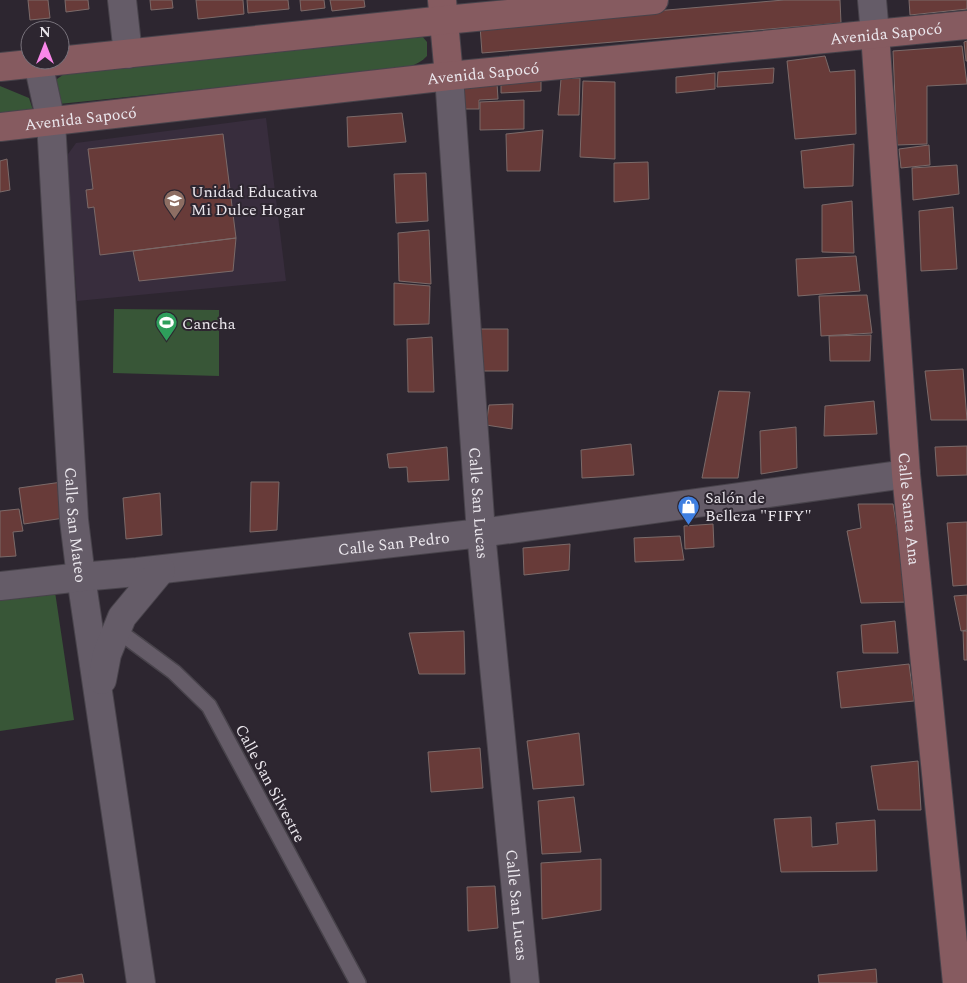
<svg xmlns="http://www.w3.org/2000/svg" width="967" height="983" font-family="Spectral,serif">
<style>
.built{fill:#382d3d}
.green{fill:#385637}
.building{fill:#683b39;stroke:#7b6a69}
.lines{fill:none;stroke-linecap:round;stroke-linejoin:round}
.lane-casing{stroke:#48434b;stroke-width:18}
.street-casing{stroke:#48434b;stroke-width:30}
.secondary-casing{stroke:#48434b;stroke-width:30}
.lane{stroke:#655c68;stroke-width:15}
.street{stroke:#655c68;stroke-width:28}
.secondary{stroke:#865b60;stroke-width:28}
.labels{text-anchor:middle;stroke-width:4;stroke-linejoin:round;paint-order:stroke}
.street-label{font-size:16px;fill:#ebe7ed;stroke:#2d2630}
.poi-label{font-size:16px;fill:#ebe7ed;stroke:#2d2630;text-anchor:start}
</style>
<rect width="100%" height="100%" fill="#2d2630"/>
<path class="built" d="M266,118L286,281L77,301L66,157L76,143Z"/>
<path class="green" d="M422,36L427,42V56C417,67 403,68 388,70L59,104L53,86L57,79L67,72Z
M0,86L29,98L33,110L0,114Z
M114,309L219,310V376L113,373Z
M54,585L74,720L0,731V593Z"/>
<path class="building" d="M28,0H48L50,18L30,20Z
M65,0H88L89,9L66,12Z
M150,0H172L173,8L151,10Z
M196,0H243L244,14L198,19Z
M247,0H288L289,9L248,13Z
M300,0H324L325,8L301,11Z
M330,0H364L365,7L332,11Z
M784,0H840L841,23L482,53L480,26Z
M909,0H967V9L910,15Z
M967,41V61H966L964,42Z
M962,46L967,84L927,86V144L897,145L893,51Z
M825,56L830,72L855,70L856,134L795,139L787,61Z
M774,68L773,83L717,87L718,72Z
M715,73V89L676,93V77Z
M580,78L579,115H558L561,79Z
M541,79V91L501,93V81Z
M583,81L615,82V159L580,157Z
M497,83L498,99L479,100V109H463L461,85Z
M524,100V129L480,130V102Z
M402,113L406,142L348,147L347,117Z
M543,130L540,171H507L506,134Z
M223,134L236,238L100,255L94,207L88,208L86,190L93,189L88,149Z
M854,144L853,186L804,188L801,151Z
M929,145L930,165L901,168L899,149Z
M7,159L10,190L0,192V161Z
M648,162L649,199L614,202V163Z
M957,165L959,194L913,200L912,168Z
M426,173L428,221L396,223L394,174Z
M852,201L854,253L822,252V205Z
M953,207L957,269L921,271L919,211Z
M429,230L431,284L399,281L398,233Z
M236,238L233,271L139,281L133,251Z
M856,256L860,291L798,296L796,259Z
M394,283L430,286L429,324L394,325Z
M867,295L872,333L821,336L819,296Z
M478,329H508V371H481Z
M871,335L870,361H830L829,336Z
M432,337L434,392H408L407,339Z
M963,369L967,420H931L925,371Z
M719,391L750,392L738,478H702Z
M874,401L877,434L824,436L825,406Z
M513,404L512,429L486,425L489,405Z
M796,427L797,468L761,474L760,431Z
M631,444L634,475L582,478L581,450Z
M967,446V475L937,476L935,447Z
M447,447L449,480L408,482L407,467L389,468L387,454Z
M62,482L64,518L24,524L19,488Z
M251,482H279L277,530L250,532Z
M160,493L162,535L126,539L123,498Z
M858,504H893L909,602L861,603L847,531L861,528Z
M19,509L23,531L13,532L16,556L0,557V511Z
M967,522V585L953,586L947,523Z
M713,524L714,547L685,549L684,526Z
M680,536L684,560L635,562L634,538Z
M570,544L569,570L524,575L523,548Z
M967,595V630L961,631L954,596Z
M895,621L898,653H863L861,625Z
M464,631L465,674H419L409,633Z
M963,631H967V660H964Z
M909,664L914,701L841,708L837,672Z
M579,733L584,785L533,789L527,741Z
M480,748L483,788L431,792L428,752Z
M918,761L921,810H878L871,766Z
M574,797L581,852L542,854L538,801Z
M811,817L812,847L838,844L836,823L875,820L877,871L781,872L774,819Z
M601,859V910L542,919L541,863Z
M495,886L498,928L468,931L467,887Z
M876,969L877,983H819L818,975Z
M82,974L84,983H56V979Z"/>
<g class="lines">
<defs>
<path id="lane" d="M117,630L174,672L209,706L358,983"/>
<g id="street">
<path d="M122,0L128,54"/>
<path d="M872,0L875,34"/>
<path id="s1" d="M38,63L51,122L74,520L81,577L141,983"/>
<path id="s2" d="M449,76L481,533L525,983"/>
<path id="s3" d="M0,586L81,577L137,572L481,533L906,474"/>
<path d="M102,680L107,654L122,617L161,570"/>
</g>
<g id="secondary">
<path d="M442,0L449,76"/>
<path id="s4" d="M875,34L906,474L957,983"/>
<path d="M0,67L445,20L654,0"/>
<path id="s5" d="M0,127L449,76L967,25"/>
</g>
</defs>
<use href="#lane" class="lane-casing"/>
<use href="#street" class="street-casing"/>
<use href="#secondary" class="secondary-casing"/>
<use href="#lane" class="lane"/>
<use href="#street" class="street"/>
<use href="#secondary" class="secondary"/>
</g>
<defs>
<symbol id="school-pin" viewBox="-11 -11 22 30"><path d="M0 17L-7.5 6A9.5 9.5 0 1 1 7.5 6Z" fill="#8d6e63" stroke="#2d2630"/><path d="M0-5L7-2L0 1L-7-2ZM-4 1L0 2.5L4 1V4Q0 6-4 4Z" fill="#fff"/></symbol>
<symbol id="stadium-pin" viewBox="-11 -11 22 30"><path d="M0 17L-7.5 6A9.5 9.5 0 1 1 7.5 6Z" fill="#2e9e5b" stroke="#2d2630"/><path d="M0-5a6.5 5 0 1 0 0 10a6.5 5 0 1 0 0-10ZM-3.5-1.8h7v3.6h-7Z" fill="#fff"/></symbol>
<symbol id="shop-pin" viewBox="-11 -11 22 30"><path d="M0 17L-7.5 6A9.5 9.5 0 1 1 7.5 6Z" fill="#3f7fe0" stroke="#2d2630"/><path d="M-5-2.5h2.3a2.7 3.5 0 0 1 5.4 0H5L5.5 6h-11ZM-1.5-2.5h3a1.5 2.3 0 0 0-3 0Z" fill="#fff"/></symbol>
</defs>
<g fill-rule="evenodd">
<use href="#school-pin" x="162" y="188" width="25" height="34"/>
<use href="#stadium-pin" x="154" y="310" width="25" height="34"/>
<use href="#shop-pin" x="676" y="494" width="25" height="34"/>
</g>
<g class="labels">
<g class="street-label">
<text dy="6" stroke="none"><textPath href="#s5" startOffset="891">Avenida Sapocó</textPath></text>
<text dy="6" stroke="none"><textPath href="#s5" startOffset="486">Avenida Sapocó</textPath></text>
<text dy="6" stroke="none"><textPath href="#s5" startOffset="81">Avenida Sapocó</textPath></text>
<text dy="6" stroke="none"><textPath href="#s2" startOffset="428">Calle San Lucas</textPath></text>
<text dy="6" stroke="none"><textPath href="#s4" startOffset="476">Calle Santa Ana</textPath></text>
<text dy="6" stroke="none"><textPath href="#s1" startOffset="464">Calle San Mateo</textPath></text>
<text dy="6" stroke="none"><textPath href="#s3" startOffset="396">Calle San Pedro</textPath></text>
<text transform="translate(271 783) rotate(62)" y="6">Calle San Silvestre</text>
<text dy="6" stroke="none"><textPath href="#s2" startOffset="832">Calle San Lucas</textPath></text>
</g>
<g class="poi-label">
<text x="191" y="197">Unidad Educativa<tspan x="191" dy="18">Mi Dulce Hogar</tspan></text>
<text x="182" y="329">Cancha</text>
<text x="705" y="503">Salón de<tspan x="705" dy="18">Belleza "FIFY"</tspan></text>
</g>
</g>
<g transform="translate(45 45)"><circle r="24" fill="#2d2630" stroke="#79737c"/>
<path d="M0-4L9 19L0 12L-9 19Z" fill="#f987e9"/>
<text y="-8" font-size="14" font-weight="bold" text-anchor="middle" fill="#ebe7ed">N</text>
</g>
</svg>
